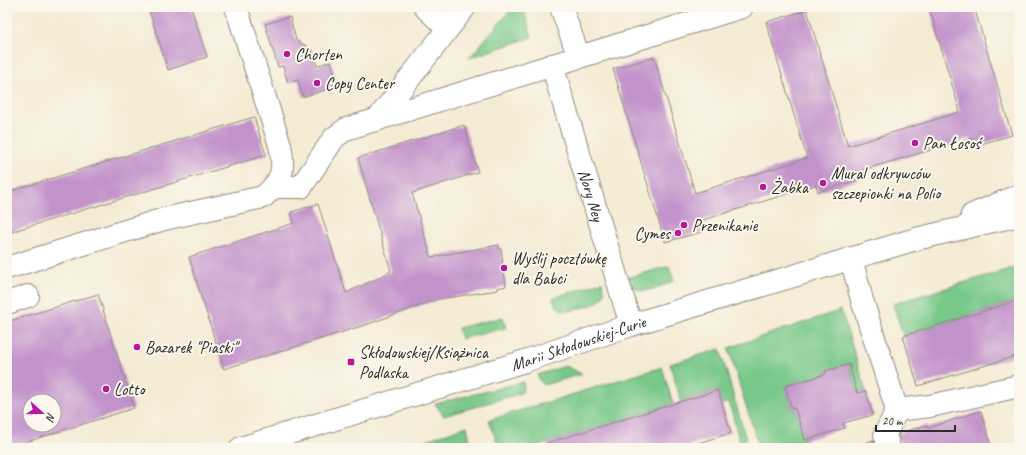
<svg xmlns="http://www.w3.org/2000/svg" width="1026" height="455" font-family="Caveat,sans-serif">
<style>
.green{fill:#78c889;stroke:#527a5a}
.building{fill:#c293cb;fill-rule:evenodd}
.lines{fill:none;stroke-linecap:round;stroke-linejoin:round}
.minor-casing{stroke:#908b80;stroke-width:24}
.minor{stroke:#fff;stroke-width:22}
.poi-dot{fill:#b5179e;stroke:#fbf7ec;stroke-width:1.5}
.labels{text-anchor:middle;stroke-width:4;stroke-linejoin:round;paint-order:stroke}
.poi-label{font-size:17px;fill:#2b2b2b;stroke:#fbf7ec;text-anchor:start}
.street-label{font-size:17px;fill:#2b2b2b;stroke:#fbf7ec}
</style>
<rect width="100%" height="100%" fill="#fbf7ec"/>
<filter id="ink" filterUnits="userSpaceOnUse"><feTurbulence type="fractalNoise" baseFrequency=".025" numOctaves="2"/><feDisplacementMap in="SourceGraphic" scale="8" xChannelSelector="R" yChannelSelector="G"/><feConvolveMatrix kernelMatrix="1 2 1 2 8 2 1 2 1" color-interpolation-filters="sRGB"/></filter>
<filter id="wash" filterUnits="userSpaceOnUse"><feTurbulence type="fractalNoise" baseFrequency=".012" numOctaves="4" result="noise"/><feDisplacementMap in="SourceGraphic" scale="16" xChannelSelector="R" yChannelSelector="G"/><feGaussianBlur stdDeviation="0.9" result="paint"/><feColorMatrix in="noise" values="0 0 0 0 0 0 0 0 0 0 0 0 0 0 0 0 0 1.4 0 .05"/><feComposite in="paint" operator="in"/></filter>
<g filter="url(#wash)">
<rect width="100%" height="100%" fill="#f4ebd4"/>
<path class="green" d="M513,7H523L532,37L469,58Z
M669,266L674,281C655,288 637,300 626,278Z
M1019,266V300L903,336L893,304Z
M602,282C610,301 595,304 581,308C575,310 568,312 562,310C557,308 554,303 553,298Z
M841,310L866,391L857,393L849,364L825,371L826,374L785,386L792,409L795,408L805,440L767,446L758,444L728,348Z
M503,317L506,328L461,339L458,328Z
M720,349L746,439L745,442L740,443L729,402L722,404L718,391L681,401L670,364Z
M566,366L582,374L544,385L540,381L537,375Z
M662,367L673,404L532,448H499L489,420Z
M523,382L524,387L521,393L444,416L435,404Z
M467,426L470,441L447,448H403Z"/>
<g id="blocks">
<path class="building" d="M148,7H191L207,57L168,70Z
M929,7H974L1012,135L974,146L971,138L856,172L858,180L818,192L816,185L703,220L705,231L665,242L613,69L654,57L695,193L807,158L766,22L807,10L848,146L960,112Z
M290,17L296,40L312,50L317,66L331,61L338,86L303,97L298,80L288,83L283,66L278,67L265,24Z
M254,117L266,155L7,233V192Z
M464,125L478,172L412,193L431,257L499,245V249H501L506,286L498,288V290L439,299L368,324L224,369L189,257L294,223L291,212L318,204L346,293L374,280L391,271L358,158Z
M98,294L134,408L7,448V322ZM30,401H54V425H30Z
M1019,300V355L918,386L903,336Z
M849,364L857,393L866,391L873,415L843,423L845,428L805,440L795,408L792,409L785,386L826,374L825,371Z
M718,390L731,433L681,448H548L547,443Z
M981,411L992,448H901L898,435L900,433L927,425L928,428Z
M874,440L876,448H868L867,442Z"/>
</g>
</g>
<g filter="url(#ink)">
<use href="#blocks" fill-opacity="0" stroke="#908b80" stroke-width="1"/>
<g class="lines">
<defs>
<g id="minor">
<path d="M425,7L447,28"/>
<path d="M579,57L742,7"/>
<path id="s1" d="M552,65L631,325"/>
<path d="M377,120L465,7"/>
<path d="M274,187H301L334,138L346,129L579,57L561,7"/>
<path d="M972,215L1019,195"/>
<path d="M851,258L862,300L897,410L885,434L889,448"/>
<path d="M7,268L164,219L263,197C283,180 285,170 280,145L236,7"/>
<path d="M7,303L28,296"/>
<path d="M897,410L930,406L1019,386"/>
<path id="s2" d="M241,448L525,361L631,325L916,239L1019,215"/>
</g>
</defs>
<use href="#minor" class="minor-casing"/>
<use href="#minor" class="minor"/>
</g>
</g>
<g class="poi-dot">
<circle cx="287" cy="54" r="4"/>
<circle cx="317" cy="83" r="4"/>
<circle cx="915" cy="143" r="4"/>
<circle cx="823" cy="183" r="4"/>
<circle cx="763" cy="187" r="4"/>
<circle cx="684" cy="225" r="4"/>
<circle cx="678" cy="233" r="4"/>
<circle cx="504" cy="268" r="4"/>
<circle cx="137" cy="347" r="4"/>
<rect x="347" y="358" width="8" height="8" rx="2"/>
<circle cx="106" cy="389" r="4"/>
</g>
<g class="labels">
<g class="poi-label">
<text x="295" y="60">Chorten</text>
<text x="325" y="89">Copy Center</text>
<text x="923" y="149">Pan Łosoś</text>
<text x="831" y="179">Mural odkrywców<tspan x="831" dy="20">szczepionki na Polio</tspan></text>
<text x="771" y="193">Żabka</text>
<text x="692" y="231">Przenikanie</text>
<text x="670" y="239" text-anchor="end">Cymes</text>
<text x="512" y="264">Wyślij pocztówkę<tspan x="512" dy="20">dla Babci</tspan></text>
<text x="145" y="353">Bazarek "Piaski"</text>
<text x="359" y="358">Skłodowskiej/Książnica<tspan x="359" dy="20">Podlaska</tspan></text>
<text x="114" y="395">Lotto</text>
</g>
<g class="street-label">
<text dy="6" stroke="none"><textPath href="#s1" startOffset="136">Nory Ney</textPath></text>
<text dy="6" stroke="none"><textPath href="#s2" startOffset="353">Marii Skłodowskiej-Curie</textPath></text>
</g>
</g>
<rect width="1026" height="455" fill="none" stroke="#fbf7ec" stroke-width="24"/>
<g transform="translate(42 413) rotate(111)"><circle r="19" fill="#fbf7ec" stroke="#a8a59f"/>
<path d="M0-3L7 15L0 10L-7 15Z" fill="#b5179e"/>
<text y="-6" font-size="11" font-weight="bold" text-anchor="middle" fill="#2b2b2b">N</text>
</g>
<path d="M876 425v6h79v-6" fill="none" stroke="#2b2b2b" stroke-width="2"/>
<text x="882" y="425" font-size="12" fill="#2b2b2b" stroke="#fbf7ec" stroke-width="3" paint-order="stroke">20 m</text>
</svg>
